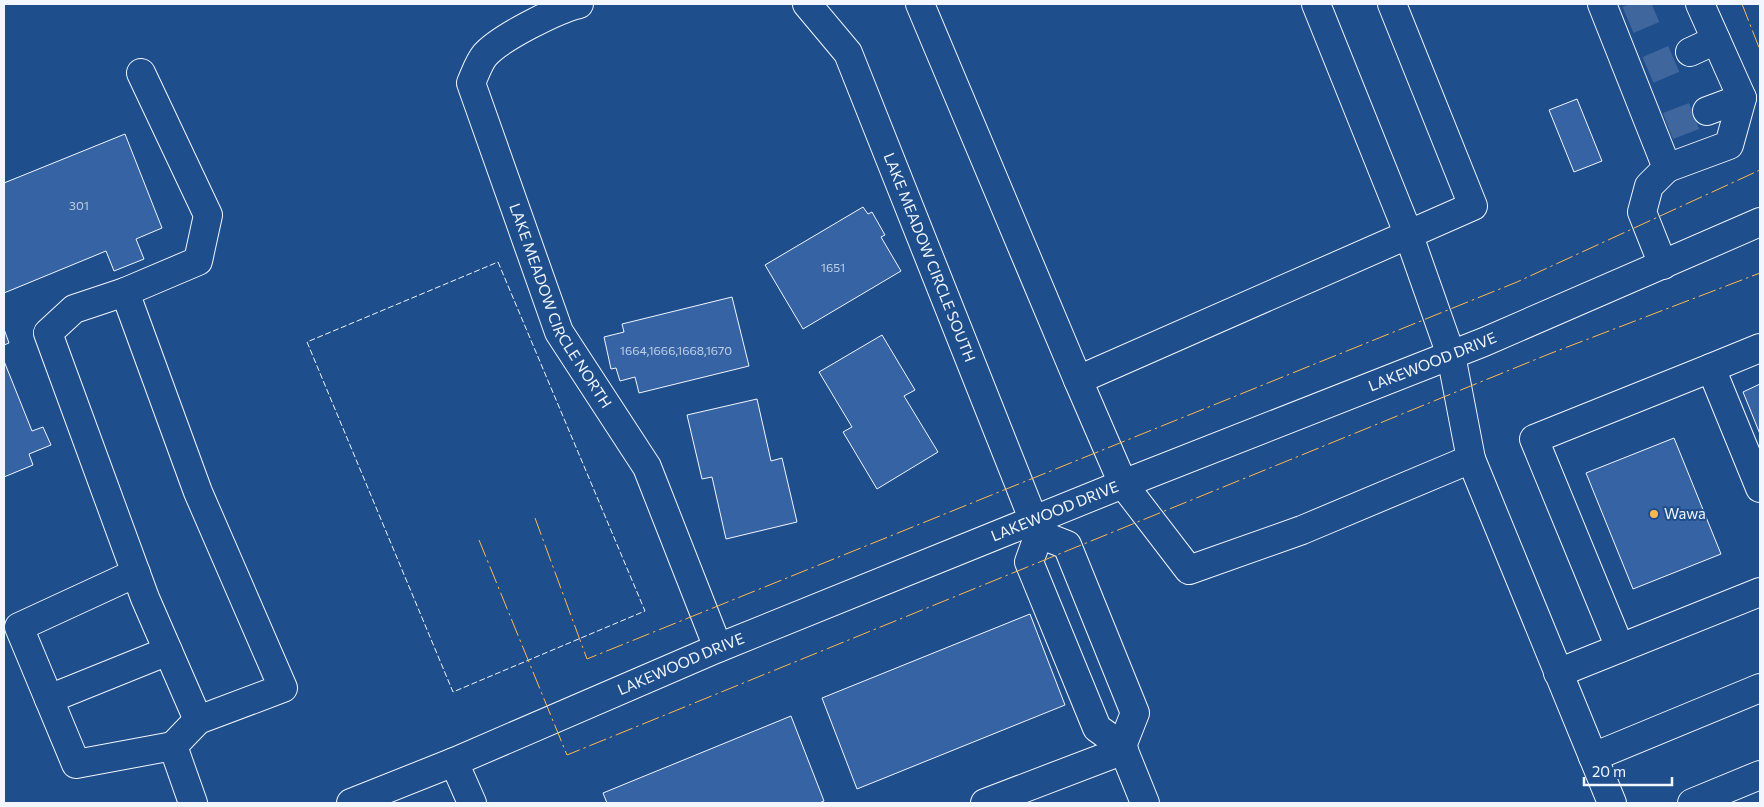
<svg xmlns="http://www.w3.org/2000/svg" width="1764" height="807" font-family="Commissioner,sans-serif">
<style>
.building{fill:#3563a3;stroke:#f2f6ff}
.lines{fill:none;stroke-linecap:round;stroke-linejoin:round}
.minor-tunnel{stroke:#3f679d;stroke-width:28;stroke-dasharray:28 14;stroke-linecap:butt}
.minor-casing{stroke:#f2f6ff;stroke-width:30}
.minor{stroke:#1f4e8c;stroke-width:28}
.fence{stroke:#f2f6ff;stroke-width:1;stroke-dasharray:6 2.5;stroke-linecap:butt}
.power{stroke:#ffb74d;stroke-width:1;stroke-dasharray:18 4 2.5 4;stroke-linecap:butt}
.poi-dot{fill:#ffb74d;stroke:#1f4e8c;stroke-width:2}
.labels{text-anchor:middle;stroke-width:4;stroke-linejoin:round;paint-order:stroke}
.number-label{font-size:12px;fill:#c3d1e8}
.street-label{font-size:15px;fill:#f2f6ff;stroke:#1f4e8c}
.poi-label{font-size:15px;fill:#f2f6ff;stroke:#1f4e8c;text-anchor:start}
</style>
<rect width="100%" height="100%" fill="#1f4e8c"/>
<path class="building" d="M1577,99L1602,161L1574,172L1549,110Z
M125,134L162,228L136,239L144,259L114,271L106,251L4,293V183Z
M863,207L868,214L872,212L885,235L881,237L901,271L803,329L765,265Z
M732,297L749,366L639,393L635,377L620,381L616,368L611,369L604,337L624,332L622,324Z
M4,329L9,343L4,345Z
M882,335L915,390L904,396L938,452L877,489L843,432L852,427L819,372Z
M4,361L32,431L43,427L51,445L29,454L33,465L4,477Z
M1760,384V434L1743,392Z
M757,399L771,461L782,458L797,522L726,539L712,477L702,479L687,415Z
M1674,438L1721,554L1633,589L1586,473Z
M1030,614L1065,705L857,789L822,698Z
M791,716L824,801L819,803H607L603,793Z"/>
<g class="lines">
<path class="minor-tunnel" d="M1628,20L1666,4
M1648,70L1690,52
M1668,126L1707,111"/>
<defs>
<g id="minor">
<path id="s1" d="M579,4C557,9 500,38 485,55C479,62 475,74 471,83L559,332L647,467L718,648"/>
<path id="s2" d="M807,4L848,53L1039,534L1029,562L1097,728L1122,746L1145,803"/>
<path d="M920,4L1078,380"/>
<path d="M1316,4L1408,233L1451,355L1471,459L1302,530L1189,570L1123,484L1078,380L1473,206L1392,4"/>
<path d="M1602,4L1667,168L1649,186L1642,212L1663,265"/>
<path d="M1690,52L1716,40"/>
<path d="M141,73L208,215L198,261L125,292L198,492L283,688L198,720L173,746L193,803"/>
<path d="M1707,111L1742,98"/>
<path d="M1667,168L1729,145L1742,98L1700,4"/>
<path d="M125,292L74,309L48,333L145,598L198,720"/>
<path d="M1711,368L1760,348"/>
<path d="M1471,459L1612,803"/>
<path d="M1039,534L1067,545L1135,713L1122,746"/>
<path d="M136,573L19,627L76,764L173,746"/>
<path d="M1620,648L1534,439L1711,368L1760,488"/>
<path d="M1558,673L1760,592"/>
<path d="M49,699L168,651"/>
<path d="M1593,757L1760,688"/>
<path d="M454,762L472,803"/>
<path id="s3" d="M351,803L454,762L718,648L1123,484L1484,342L1760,222"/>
<path d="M985,803L1124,750"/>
<path d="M1692,803L1760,775"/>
</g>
</defs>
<use href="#minor" class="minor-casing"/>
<use href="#minor" class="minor"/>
<path class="fence" d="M498,262L645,611L453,692L307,342Z"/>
<path class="power" d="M1742,4L1760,50
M535,518L587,659L1517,282L1760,170
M479,540L567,755L1549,354L1760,273"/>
</g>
<circle class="poi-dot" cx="1654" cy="514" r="5"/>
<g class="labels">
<g class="number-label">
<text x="79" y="210">301</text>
<text x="833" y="272">1651</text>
<text x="676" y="355">1664,1666,1668,1670</text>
</g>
<g class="street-label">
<text dy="5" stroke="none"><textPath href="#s2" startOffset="284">LAKE MEADOW CIRCLE SOUTH</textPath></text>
<text dy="5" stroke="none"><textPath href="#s1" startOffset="380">LAKE MEADOW CIRCLE NORTH</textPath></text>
<text dy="5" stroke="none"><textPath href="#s3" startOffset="1168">LAKEWOOD DRIVE</textPath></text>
<text dy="5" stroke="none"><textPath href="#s3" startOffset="762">LAKEWOOD DRIVE</textPath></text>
<text dy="5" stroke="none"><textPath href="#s3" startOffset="358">LAKEWOOD DRIVE</textPath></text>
</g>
<g class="poi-label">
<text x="1664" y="519">Wawa</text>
</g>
</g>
<rect width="1764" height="807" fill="none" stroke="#f2f6ff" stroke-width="10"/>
<path d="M1584 777v8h88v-8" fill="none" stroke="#f2f6ff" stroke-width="2.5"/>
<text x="1592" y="777" font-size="15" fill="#f2f6ff" stroke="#1f4e8c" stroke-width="4" paint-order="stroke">20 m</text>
</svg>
